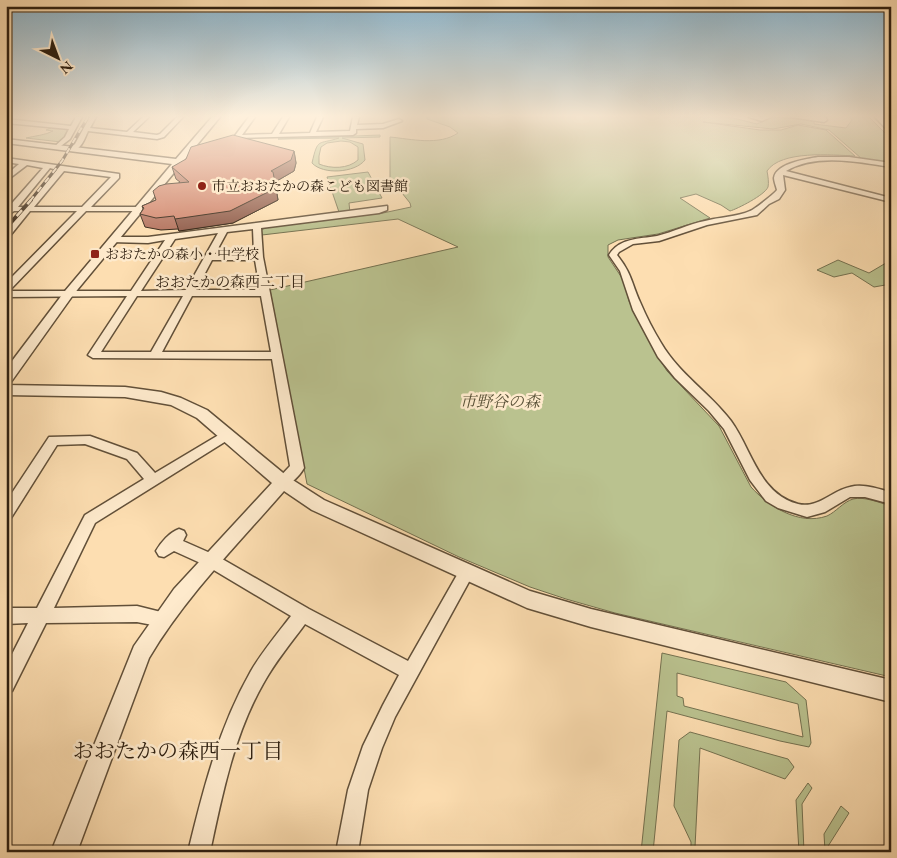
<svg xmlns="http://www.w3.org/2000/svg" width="897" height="858" font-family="'EB Garamond','Noto Serif JP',serif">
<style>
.green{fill:#bac28f;stroke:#747150;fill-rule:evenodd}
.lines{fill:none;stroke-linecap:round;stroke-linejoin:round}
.minor-casing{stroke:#625039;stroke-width:3}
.tertiary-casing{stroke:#625039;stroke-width:3}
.minor{fill:#feeacc;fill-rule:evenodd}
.tertiary{fill:#feeacc;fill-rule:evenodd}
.rail-far1-casing{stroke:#2f2011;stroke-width:3}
.rail-casing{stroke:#2f2011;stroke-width:4}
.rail-far1{stroke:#feeacc;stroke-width:2;stroke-dasharray:6;stroke-linecap:butt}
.rail{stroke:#feeacc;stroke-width:2.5;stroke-dasharray:8;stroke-linecap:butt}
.wall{fill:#b4735f;stroke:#2f2011}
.shaded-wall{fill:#925e4d;stroke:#2f2011}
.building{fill:#d1866e;stroke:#2f2011}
.poi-dot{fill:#8f2418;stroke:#feeacc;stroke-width:2}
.labels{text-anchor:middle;stroke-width:5;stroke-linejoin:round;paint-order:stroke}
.far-poi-label{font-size:14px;fill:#2f2011;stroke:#feeacc;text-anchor:start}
.far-neighbourhood-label{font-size:15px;fill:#2f2011;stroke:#feeacc}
.park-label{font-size:16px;font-style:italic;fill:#595137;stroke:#feeacc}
.near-neighbourhood-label{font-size:21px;fill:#2f2011;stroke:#feeacc}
</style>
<rect width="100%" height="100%" fill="#fddeb1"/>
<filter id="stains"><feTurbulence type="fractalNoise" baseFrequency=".004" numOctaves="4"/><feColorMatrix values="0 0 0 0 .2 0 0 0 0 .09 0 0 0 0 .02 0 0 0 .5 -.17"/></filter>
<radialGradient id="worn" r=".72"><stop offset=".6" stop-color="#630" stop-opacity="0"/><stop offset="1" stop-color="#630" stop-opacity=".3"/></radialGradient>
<path class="green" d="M427,117H729L757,124L772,117L814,120V124L846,128L852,120L850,117H869L891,139V164L862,159L829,130L801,124L773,129L703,122L760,130H781L798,125L826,130L855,156C832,155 781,150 767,171C768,176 769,183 768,187C765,195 737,209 730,211L721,205L696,194L680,198L710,218L658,234L618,240L608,245V257L624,281L629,301L655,352L667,371L719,426L751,487C768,506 799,526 827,516C836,512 843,502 853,499C864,496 880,503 891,506V677L615,613L566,599L530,587L459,557L307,484L270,290L458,247L398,219L262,235L261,230L269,226L383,213L411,207L410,203L390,178V137C411,139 439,146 458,133L450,127L427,119Z
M53,127L70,130L61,142L26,138C34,136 46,135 53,131L46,130Z
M380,135V137L342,138L363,144L365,160C355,173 323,175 312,163C318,137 318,145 339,138L278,139ZM341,141L350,142L358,147V160C348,169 331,169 319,164V156L321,147L327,143Z
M368,172L382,198L349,203L350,213L340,215L327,177Z
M838,260L869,273L891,260V284L874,287L852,273L834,277L817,270Z
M662,653L786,682L806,700L811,743L809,747L780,741L667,711L653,852H641ZM677,673L798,704L803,737L684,706L683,698L677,696Z
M690,732L788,759L794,767L785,779L700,748L695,847L706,852H691V842L674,806L679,740Z
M808,783L812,788L802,804L804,852H799L796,800Z
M841,806L849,813L825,851L824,834Z"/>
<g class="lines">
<defs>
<path id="minor" d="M76,117H82L70,139L57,149L54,147L65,137L69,129L6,123V119L71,126Z
M90,117H96L90,128L127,132L143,117H149L133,132L157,135L160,134L177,117H183L164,137L157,139L88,131C84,140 81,151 70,150L69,149L75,144Z
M249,117H255L242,135L272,134L283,117H289L279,134L310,133L317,117H323L316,132L350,131L353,117H359L357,125L383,124L399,119L402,121L383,128L356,129V133L353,135L235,138L234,137Z
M749,117H771L762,121Z
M791,117H825L827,120L824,122Z
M818,157H849L891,163V167C858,162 816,153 786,171L891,198V202L783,175L785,190L779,199L769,204L757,215L707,225L659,241L633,244L619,252L617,255C632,274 631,282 640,302C646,316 653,330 661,343C679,374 710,393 731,421C752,450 759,494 798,504C818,509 831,491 850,487C863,483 878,489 891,492V504L865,497H850L825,512L807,517L778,508L766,501L750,480L724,429L709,411L675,378L658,357L633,310L620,271L609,255C619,238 639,239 657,236C673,232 689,224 705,221C719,217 737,217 750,211C754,210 775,193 777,190C776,186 774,181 774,178C776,163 807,159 818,157Z
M6,158L119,174V178L91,207H140L144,209L140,211H86L9,291H131L165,240L148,243L111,242L110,240L114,237H148L387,206V210L379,213L261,228L263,257L304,468C299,477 287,489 277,486L275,482L290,466L272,359L93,358L88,355L127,296L6,297V283L77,211H30L9,237H6V229L22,211H14L8,215H6V210L43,168L27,165L6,181V175L19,164L6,162ZM50,168L57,170L26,207H18ZM64,171L111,177L82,207H34ZM253,229L254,254H215L227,232ZM218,233L186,290L141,291L175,239ZM212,260H255L260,290H196ZM137,296H183L151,352H101ZM192,296H261L271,352H162Z
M227,430L231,432L233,435L231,438L95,523L54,608L137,606L169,614L171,619L169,624L163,627L137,622L46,623L12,691L6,694V666L28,623L6,624V608H37L85,515L144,479L127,459L85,444L57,445L11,518L6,520V502L49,437L90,436L137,453L155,473Z
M179,529L184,531L186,535L183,541L217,556L309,609L408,661L461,568L466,566L471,568L474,573L471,578L395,717L382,748L368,790L358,852H336L348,790L363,746L383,705L399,675L305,624C291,643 275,662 263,684C234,735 222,795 210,852H188C203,790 219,727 251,671C262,652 277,634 291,616L207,566L174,551L164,557L159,556L156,551C161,542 170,532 179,529Z"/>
<path id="tertiary" d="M212,117H220L73,295L11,382L6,383V369L65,291L172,164L6,143V139L176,159Z
M875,117H882L891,127V134Z
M6,385L125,387L161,392L181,398L207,410L288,477L324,500L530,591L591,609L891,680V702L591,627L527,608L312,510L284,491C237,545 185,597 149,658L77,852H51L134,646L174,589L272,483L197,418L171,405L125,397L6,395Z"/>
</defs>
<use href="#minor" class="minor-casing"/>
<use href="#tertiary" class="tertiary-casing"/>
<use href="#minor" class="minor"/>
<use href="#tertiary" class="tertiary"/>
<defs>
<path id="rail-far1" d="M30,201L62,161L88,117"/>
<path id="rail" d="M6,228L31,200"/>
</defs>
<use href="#rail-far1" class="rail-far1-casing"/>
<use href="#rail" class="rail-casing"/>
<use href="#rail-far1" class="rail-far1"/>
<use href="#rail" class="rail"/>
</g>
<path class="wall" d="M294,151L296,163L294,171L275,182L278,200L233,223L179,231L178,229L161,230L145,227L140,214L143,209L142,206L156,200L180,182L176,179L172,167Z"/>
<path class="shaded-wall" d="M294,151L296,163L294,171L275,182L278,200L233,223L179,231L175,219Z"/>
<path class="building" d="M233,135L294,151L291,160L271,171L273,172L276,188L230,211L175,219L174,216L156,218L140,214L144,208L142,206L156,200L153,191L159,186L166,184L189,182L172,167L186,159L191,147Z"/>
<linearGradient id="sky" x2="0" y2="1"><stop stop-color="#8bb7d1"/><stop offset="0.49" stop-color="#fef0dc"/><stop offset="1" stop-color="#fef0dc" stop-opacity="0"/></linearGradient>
<rect width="897" height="237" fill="url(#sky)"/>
<g class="poi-dot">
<circle cx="202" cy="186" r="5"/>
<rect x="90" y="249" width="10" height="10" rx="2.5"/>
</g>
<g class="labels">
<g class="far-poi-label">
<text x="212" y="191">市立おおたかの森こども図書館</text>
<text x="105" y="259">おおたかの森小・中学校</text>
</g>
<g class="far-neighbourhood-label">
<text x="230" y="287">おおたかの森西二丁目</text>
</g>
<g class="park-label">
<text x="500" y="407">市野谷の森</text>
</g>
<g class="near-neighbourhood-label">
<text x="178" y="758">おおたかの森西一丁目</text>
</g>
</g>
<rect width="897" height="858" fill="none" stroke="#fddeb1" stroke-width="25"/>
<rect x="8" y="8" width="882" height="843" fill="none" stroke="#2f2011" stroke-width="2.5"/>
<rect x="12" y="12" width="872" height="833" fill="none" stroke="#2f2011"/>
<g transform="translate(58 58) rotate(138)" stroke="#feeacc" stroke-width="4" paint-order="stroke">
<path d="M0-4L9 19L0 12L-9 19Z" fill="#2f2011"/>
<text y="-8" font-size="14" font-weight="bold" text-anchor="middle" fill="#2f2011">N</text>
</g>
<rect width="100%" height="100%" filter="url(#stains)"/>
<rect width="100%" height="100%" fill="url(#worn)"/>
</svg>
